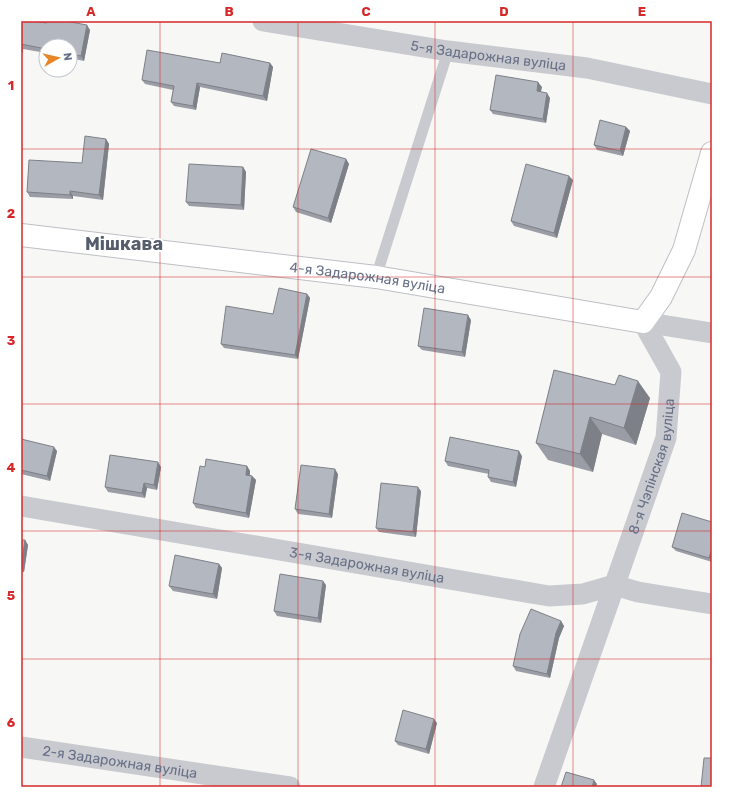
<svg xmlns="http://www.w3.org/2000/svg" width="733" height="808" font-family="Rubik,sans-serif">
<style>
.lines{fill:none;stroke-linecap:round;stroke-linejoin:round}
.secondary-casing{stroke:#bdbfc5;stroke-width:24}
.lane{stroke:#c9cacf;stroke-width:11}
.street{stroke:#c9cacf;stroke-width:21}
.secondary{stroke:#fff;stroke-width:22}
.wall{fill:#9a9da5}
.shaded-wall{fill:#7d8086}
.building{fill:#b3b7c0;stroke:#7d8086}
.grid{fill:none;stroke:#d62828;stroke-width:1;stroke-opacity:0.55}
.labels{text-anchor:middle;stroke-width:4;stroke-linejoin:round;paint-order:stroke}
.street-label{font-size:14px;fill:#677087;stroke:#fff}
.district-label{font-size:18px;font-weight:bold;fill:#555c6c;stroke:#fff}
.neatline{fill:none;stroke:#d62828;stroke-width:1.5}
.grid-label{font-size:13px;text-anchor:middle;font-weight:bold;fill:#d62828}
</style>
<rect width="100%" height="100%" fill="#f7f8f5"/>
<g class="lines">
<defs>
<g id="secondary">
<path id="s5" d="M21,235L376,277L643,322L661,297L684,250L712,153"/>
</g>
</defs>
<use href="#secondary" class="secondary-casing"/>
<path class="lane" d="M376,277L448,51"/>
<g class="street">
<path id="s1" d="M263,21L448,51L587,68L712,94"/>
<path d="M643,322L712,333"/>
<path id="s2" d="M21,506L549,596L583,594L614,585L638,592L712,604"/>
<path id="s3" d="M21,747L290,787"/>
<path id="s4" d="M544,787L666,438L671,372L643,322"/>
</g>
<use href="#secondary" class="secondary"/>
</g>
<path class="wall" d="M21,21L47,23L90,30L84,61L70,58V46H46V53L23,49L21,59Z
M220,63H270L273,67L267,101L200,87L196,110L174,106L171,102L173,90L145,84L142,80Z
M542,87L540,92L550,98L546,123L493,114L490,110Z
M626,127L630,131L623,156L597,150L594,145Z
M106,139L109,144L103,200L73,196V199L30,197L27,192L82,163Z
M346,159L349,164L331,223L296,212L293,207Z
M243,167L246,172L244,210L189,206L186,202Z
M573,180L557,238L514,226L511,221Z
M307,294L310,298L298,359L224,348L221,344L273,314Z
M471,320L465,357L422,350L418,346Z
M554,370L650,398L636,445L602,434L593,472L548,460L536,443Z
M21,439L57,451L50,481L21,474Z
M522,456L516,487L491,482L488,477L489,474L448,466L445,461Z
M247,466L250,471V475L252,476L256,480L249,518L196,508L193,503L205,467Z
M161,467L157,490L147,488L145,498L108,492L105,487Z
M338,474L332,518L298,514L295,509Z
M421,491L416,537L379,532L376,528Z
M712,522V562L676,551L672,547Z
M21,540H25L28,545L24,572H21Z
M219,564L222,568L217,599L173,591L169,586Z
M326,585L321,623L277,616L274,611Z
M561,621L564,626L559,638L550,678L516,671L513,666Z
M437,723L429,754L398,745L395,741Z"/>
<path class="shaded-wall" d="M87,25L90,30L84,61L81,56Z
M21,46L23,49L21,59Z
M270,63L273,67L267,101L263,96Z
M538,82L542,87L540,96L537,91Z
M197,83L200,87L196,110L193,106Z
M547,93L550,98L546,123L543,119Z
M626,127L630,131L623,156L620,151Z
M106,139L109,144L103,200L99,195Z
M346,159L349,164L331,223L328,218Z
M243,167L246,172L244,210L241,205Z
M569,176L573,180L557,238L554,233Z
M70,191L73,196V199L70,195Z
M307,294L310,298L298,359L295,355Z
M468,315L471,320L465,357L462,352Z
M638,381L650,398L636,445L624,428Z
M590,417L602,434L593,472L580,454Z
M54,447L57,451L50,481L47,476Z
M519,451L522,456L516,487L513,482Z
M158,462L161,467L157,490L154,485Z
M247,466L250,471L249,479L246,475Z
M335,469L338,474L332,518L329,514Z
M252,476L256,480L249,518L246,513Z
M144,483L147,488L145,498L142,493Z
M418,487L421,491L416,537L413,532Z
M25,540L28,545L24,572L21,568Z
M712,549V561L709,558Z
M219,564L222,568L217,599L213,594Z
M323,581L326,585L321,623L318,618Z
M561,621L564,626L559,638L550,678L547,674L556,633Z
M434,719L437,723L429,754L426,749Z
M594,780L597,784L596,787H592Z"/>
<path class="building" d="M21,21H31L47,23L48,21H65L87,25L81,56L70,54V46H46V49L21,44Z
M147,50L220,63L222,53L270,63L263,96L197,83L193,106L171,102L174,86L142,80Z
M496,75L538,82L537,91L547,93L543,119L490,110Z
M600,120L626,127L620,151L594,145Z
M85,136L106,139L99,195L70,191V195L27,192L29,160L82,163Z
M311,149L346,159L328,218L293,207Z
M189,164L243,167L241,205L186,202Z
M526,164L569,176L554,233L511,221Z
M279,288L307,294L295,355L221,344L226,306L273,314Z
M424,308L468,315L462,352L418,346Z
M554,370L615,385L619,375L638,381L624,428L590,417L580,454L536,443Z
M450,437L519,451L513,482L488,477L489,470L445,461Z
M21,439L54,447L47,476L21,470Z
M110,455L158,462L154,485L144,483L142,493L105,487Z
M206,459L247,466L246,475L252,476L246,513L193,503L200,466L205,467Z
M301,465L335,469L329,514L295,509Z
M381,483L418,487L413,532L376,528Z
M682,513L712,522V549L709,558L672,547Z
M21,540H25L21,567Z
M175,555L219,564L213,594L169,586Z
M280,574L323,581L318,618L274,611Z
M531,609L561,621L556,633L547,674L513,666L520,634Z
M403,710L434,719L426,749L395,741Z
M704,758H712V787H701Z
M566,772L594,780L592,787H561Z"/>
<path class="grid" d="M160,21V787M298,21V787M435,21V787M573,21V787M21,149H712M21,277H712M21,404H712M21,531H712M21,659H712"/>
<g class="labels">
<g class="street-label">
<text dy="5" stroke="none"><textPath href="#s1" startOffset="228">5-я Задарожная вуліца</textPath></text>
<text dy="5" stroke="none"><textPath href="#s5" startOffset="349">4-я Задарожная вуліца</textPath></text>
<text dy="5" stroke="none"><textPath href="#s4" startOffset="339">8-я Чэпінская вуліца</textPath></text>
<text dy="5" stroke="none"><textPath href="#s2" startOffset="351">3-я Задарожная вуліца</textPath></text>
<text dy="5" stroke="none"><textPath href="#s3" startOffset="100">2-я Задарожная вуліца</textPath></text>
</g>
<g class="district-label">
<text x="124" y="250">Мішкава</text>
</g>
</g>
<rect width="733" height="808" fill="none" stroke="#ffffff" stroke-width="44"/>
<g transform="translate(58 58) rotate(82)"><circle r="19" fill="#ffffff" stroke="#c2c6cf"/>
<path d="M0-3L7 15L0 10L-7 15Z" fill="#e78627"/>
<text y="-6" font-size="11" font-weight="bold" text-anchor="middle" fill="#677087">N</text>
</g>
<rect x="22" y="22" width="689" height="764" class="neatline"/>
<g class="grid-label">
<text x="91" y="16">A</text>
<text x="229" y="16">B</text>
<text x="366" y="16">C</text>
<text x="504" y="16">D</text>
<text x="642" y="16">E</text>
<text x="11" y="90">1</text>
<text x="11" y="218">2</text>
<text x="11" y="345">3</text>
<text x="11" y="472">4</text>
<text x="11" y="600">5</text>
<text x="11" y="727">6</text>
</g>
</svg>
